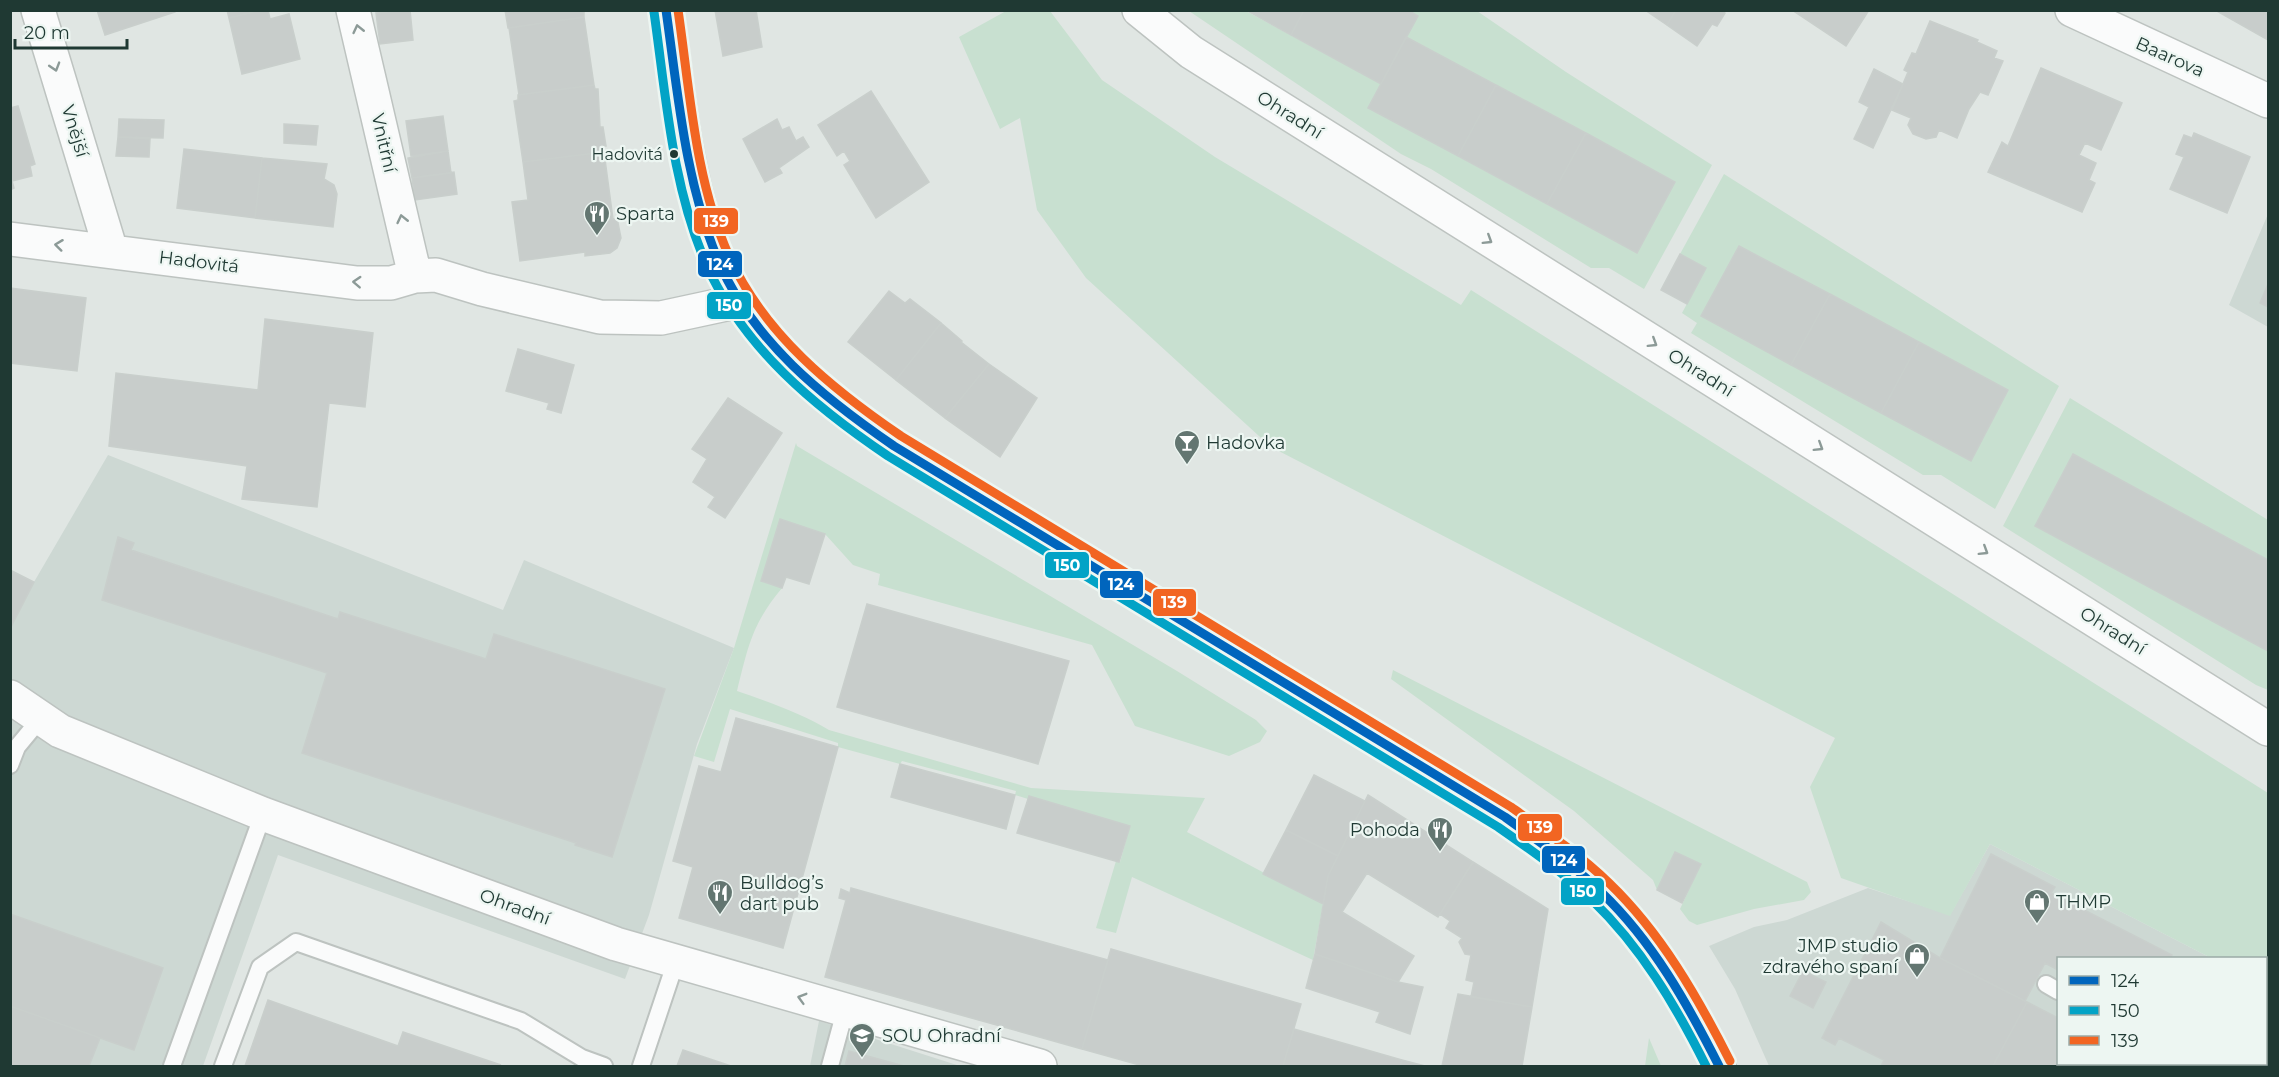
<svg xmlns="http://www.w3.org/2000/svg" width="2279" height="1077" font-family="Montserrat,sans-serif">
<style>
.built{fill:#cdd8d3}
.green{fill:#c8e0d0;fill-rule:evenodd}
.building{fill:#c8cdcb;stroke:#c9cfcc;stroke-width:1.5}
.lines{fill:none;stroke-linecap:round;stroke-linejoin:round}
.service-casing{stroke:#bdc3c0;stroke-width:20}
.minor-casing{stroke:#bdc3c0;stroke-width:36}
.tertiary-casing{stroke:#bdc3c0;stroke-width:36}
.service{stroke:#fafbfb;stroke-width:16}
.minor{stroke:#fafbfb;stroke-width:33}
.tertiary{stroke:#fafbfb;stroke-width:33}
.bus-1-casing{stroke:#edf6f2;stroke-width:14}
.bus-2-casing{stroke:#edf6f2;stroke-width:14}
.bus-3-casing{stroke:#edf6f2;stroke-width:14}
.bus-1{stroke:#0065bd;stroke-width:9}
.bus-2{stroke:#02a3c6;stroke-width:9}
.bus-3{stroke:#f26522;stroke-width:9}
.oneway{stroke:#8c9a97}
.bus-dot{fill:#1f3933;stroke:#edf6f2;stroke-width:2}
.labels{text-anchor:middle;stroke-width:4.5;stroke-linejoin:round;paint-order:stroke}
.bus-label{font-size:16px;fill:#1f3933;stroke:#edf6f2;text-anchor:end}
.street-label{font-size:18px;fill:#1f3933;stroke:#edf6f2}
.poi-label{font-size:18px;fill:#1f3933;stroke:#edf6f2;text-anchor:start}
.line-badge{stroke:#edf6f2;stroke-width:2}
.badge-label{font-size:16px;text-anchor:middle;font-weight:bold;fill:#fff}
</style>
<rect width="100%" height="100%" fill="#e0e6e3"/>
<path class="built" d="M2268,214V327L2229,305Z
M108,455L503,610L524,560L734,648L697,744L649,915L625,979L278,855L203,1066H11L10,629L34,582Z
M1990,844L2211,958H2058V1064H2266V987L2268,988V1066H1769L1735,989L1709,946L1754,927L1787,920L1868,888L1950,915Z
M819,1021L960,1066H810Z"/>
<path class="green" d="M1006,11H1050L1102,80L1215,157L1461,305L1471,290L2268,793V988L2266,987V958H2211L1990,844L1950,916L1841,878L1810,787L1835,738L1271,447L1086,278L1037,210L1020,118L1000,129L959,37Z
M1189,11H1246L1381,84L1369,108L1637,253L1675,182L1406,37L1408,11H1477L1566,72L1712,165L1644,289L1609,268H1591L1431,169L1401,154Z
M1724,174L2059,386L1995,509L1941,475H1923L1691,333L1697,323L1682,313L1706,268L1680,254ZM1739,246L2007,390L1971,461L1702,316Z
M2070,398L2268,520V560L2073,454L2035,526L2268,651V690L2256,685L2003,526Z
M796,443L797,446L1177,671L1256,720L1267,731L1260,742L1229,756L1135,726L1092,645L878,585L880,574L853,565L825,534L781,520L761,581L782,588C752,624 748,647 737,691C767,701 803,714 829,730L1031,788L1205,798L1187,832L1323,904L1313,960L1132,877L1116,933L1096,928L1116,861L1120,862L1130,826L1029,796L1028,799L1015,795L1016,791L902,761L900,764L838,747V743L730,709L714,762L694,756L734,648Z
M1393,670L1807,882L1811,892L1804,900L1754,909L1697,925L1689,921L1680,909L1701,864L1675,852L1657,890L1653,880L1574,811L1391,679Z
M1649,1038L1661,1066H1645Z"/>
<path class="building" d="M97,10H175V12L105,35Z
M227,10H261L229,18Z
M261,10H268L270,19L289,14L300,59L242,74L229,18Z
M410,10L413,40L380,44L376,13Z
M505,10H584V17L508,28Z
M715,10H756L762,47L723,56Z
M1246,10H1304L1291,35Z
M1304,10H1408L1418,16L1381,84L1291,35Z
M1645,10H1676L1667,25Z
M1676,10H1722L1725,13L1717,26L1712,24L1697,46L1667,25Z
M1792,10H1869L1846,46Z
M2215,10H2268V40Z
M584,17L594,85L519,95L509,28Z
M1930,21L1978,40L1977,42L1997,51L1994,58L2003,61L1988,95L1980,92L1969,109L1957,138L1939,130L1936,137L1926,139L1913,134L1908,125L1911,118L1892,110L1908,72L1904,70L1912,53L1916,54Z
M1406,37L1496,85L1458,156L1368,108Z
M2041,68L2122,103L2101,150L2085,143L2079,155L2096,163L2089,180L2095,183L2082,212L1988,172L2002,142L2008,146Z
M1874,69L1903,84L1873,148L1854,139L1869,107L1859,102Z
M594,85L595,89H598L600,127H603L606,146H603L604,152L523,162L514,101L518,100V95Z
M1496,85L1586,133L1547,204L1458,156Z
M871,91L929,182L876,218L844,165L850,161L844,151L837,156L818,125Z
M18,106L35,164L30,166L32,176L12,181L14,188L10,190V108Z
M443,116L448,151L411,156L406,121Z
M119,119L164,120L163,138L118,137Z
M777,119L782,130L789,127L796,141L803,137L809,147L779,168L782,173L765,182L743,139Z
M284,124L318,126L316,145L284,143Z
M1586,133L1675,182L1637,253L1547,204Z
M2194,133L2250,157L2227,213L2170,189L2184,157L2176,154L2184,135L2192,138Z
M118,137L150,139L149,157L116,156Z
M184,149L262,158L255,218L177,208Z
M448,151L451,173L412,178L408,158Z
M604,152L613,219L617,218L621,238L617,248L610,253L585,256V252L520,261L512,202L528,200L523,162Z
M262,158L327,164L324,179L334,185L337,194L333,227L255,218Z
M454,172L457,194L415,200L412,178Z
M1739,246L1830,294L1791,365L1701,316Z
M1680,254L1706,268L1687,304L1661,290Z
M2268,284V307L2260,303Z
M10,288L86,298L77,371L10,363Z
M889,291L905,303L910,299L941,323L896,380L848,342Z
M1830,294L1919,342L1881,413L1791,365Z
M265,319L373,333L365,407L329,403L317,507L242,499L247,466L109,446L116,373L258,390Z
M941,323L962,341L961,342L989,364L945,418L896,380Z
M1919,342L2008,390L1971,461L1881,413Z
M518,349L574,365L561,413L547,409L549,403L506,391Z
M989,364L1037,398L1000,457L945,418Z
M728,398L782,433L725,518L708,507L715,497L693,482L707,459L692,449Z
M2073,454L2268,560V651L2035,526Z
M780,519L825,534L809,584L786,577L782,588L761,581Z
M118,537L134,543L131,550L338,619L340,612L486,659L494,634L665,689L612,857L575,845L576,843L302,753L327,673L102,600Z
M10,570L34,582L10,629Z
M867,604L1069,661L1038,764L837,707Z
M736,718L838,747L783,948L679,918L693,867L673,861L699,766L721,772Z
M900,764L1015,795L1006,829L891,797Z
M1314,775L1365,801L1338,856L1286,830Z
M1368,795L1473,862L1438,917L1367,873L1342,912L1414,956L1398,982L1315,954L1328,876Z
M1029,796L1130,826L1119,862L1017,833Z
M1286,830L1338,856L1328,876L1323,904L1263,874Z
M1675,852L1701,864L1682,903L1657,890Z
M1991,854L2055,887L2051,893L2172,955L2170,958H2058V970L2045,963L2025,1001L1940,958Z
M1473,862L1548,909L1532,1007L1471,997L1474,982L1466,980L1471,955L1465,954L1459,942L1462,938L1446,928L1450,921L1440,914Z
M851,888L1108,960L1082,1049L825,977L846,900L839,898L841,889L850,893Z
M10,914L163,968L134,1050L10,1006Z
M1881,922L1940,958L2027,1002L1993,1066H1881L1884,1060L1839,1038L1835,1045L1822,1038Z
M1111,949L1301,1004L1283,1066H1143L1082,1049Z
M1315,954L1398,982L1423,987L1410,1034L1376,1022L1380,1012L1306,988Z
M1803,971L1826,982L1813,1008L1790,996Z
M1458,994L1532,1007L1522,1066H1442Z
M268,1000L398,1046L403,1032L501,1065L245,1066Z
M2027,1002L2058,1018V1064H2072L2070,1066H1993Z
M10,1006L100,1038L89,1066H10Z
M1294,1029L1402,1060L1400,1066H1283Z
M2268,1039V1066H2254L2256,1064H2266V1045Z
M683,1050L731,1066H677Z
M849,1051L904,1066H845Z
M1402,1060L1425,1066H1400Z"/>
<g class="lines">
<defs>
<path id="service" d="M10,765L17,747L41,718
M2046,984L2058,991
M172,1066L263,814
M223,1066L260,967L296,942L521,1021L582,1058L604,1066
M641,1066L676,961
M830,1066L845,1011
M2145,1066L2147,1064"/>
<path id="minor" d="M38,10L111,251
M353,10L415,276
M1139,10L1191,52L2268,729
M2072,10L2268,101
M10,239L357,283H391L415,276L436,275L482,289L600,317L661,318L740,301
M10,697L60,731L263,814L616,944L1040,1066"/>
<path id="tertiary" d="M666,10C677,82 683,156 705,226C735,324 812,392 894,446L1505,817C1538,841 1572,864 1602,893C1653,942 1688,1003 1719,1066"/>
</defs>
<use href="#service" class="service-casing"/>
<use href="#minor" class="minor-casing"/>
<use href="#tertiary" class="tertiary-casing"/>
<use href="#service" class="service"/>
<use href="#minor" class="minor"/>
<use href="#tertiary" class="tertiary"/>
<defs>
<path id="bus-1" d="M666,10C678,94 685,181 718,260C752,341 824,398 894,446L1505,817C1538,841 1573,864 1602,893C1653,942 1687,1003 1719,1066"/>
<path id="bus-2" d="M654,12C666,96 672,187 707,266C744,348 815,407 888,456L1498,827C1531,850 1564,873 1592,900C1641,947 1676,1006 1706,1066"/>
<path id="bus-3" d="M678,10C690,92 695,180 729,256C764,334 832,389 901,436L1511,807C1545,831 1579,854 1609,883C1661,933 1697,996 1730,1061"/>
</defs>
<use href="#bus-1" class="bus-1-casing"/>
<use href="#bus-2" class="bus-2-casing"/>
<use href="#bus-3" class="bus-3-casing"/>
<use href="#bus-1" class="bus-1"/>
<use href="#bus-2" class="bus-2"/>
<use href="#bus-3" class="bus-3"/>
</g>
<defs><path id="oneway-chevron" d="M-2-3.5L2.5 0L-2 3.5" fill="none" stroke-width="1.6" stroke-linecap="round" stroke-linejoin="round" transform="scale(1.5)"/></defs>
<g class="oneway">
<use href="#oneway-chevron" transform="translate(358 29) rotate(-103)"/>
<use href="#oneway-chevron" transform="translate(55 67) rotate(73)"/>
<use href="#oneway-chevron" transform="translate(402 219) rotate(-103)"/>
<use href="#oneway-chevron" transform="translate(1488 240) rotate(32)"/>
<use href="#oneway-chevron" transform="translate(59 245) rotate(-173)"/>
<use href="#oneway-chevron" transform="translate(357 282) rotate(-177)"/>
<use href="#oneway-chevron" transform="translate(1653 343) rotate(32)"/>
<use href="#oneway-chevron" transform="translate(1819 447) rotate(32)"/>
<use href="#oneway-chevron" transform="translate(1984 551) rotate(32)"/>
<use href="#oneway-chevron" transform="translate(802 998) rotate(-164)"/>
</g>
<defs>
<symbol id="restaurant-pin" viewBox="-11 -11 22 30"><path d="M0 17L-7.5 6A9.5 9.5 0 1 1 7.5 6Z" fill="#637671" stroke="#edf6f2"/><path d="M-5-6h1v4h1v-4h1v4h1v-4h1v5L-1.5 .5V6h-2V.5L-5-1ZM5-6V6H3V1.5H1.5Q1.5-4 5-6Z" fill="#fff"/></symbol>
<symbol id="bar-pin" viewBox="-11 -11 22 30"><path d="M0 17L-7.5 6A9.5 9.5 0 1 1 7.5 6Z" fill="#637671" stroke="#edf6f2"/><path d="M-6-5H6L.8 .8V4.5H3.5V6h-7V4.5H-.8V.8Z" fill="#fff"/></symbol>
<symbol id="shop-pin" viewBox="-11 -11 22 30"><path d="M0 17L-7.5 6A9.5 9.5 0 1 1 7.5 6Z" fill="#637671" stroke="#edf6f2"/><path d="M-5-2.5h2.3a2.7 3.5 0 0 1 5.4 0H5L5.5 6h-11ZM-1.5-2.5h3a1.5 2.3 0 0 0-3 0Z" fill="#fff"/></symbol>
<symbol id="school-pin" viewBox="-11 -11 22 30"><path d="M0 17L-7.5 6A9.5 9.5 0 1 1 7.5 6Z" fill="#637671" stroke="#edf6f2"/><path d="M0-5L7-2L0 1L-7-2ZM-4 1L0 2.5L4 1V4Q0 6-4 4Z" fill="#fff"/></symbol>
</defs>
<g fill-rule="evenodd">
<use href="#restaurant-pin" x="582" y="199" width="30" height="40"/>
<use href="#bar-pin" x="1172" y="428" width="30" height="40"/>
<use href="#restaurant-pin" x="1425" y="815" width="30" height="40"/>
<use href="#restaurant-pin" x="705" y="878" width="30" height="40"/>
<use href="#shop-pin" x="2022" y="887" width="30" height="40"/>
<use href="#shop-pin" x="1902" y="941" width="30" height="40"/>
<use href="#school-pin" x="847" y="1021" width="30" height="40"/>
</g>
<circle class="bus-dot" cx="674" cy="154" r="5"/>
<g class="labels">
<g class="bus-label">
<text x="663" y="160">Hadovitá</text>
</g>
<g class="street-label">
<text transform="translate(2170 57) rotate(24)" y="6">Baarova</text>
<text transform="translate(1290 115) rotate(32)" y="6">Ohradní</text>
<text transform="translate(75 131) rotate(73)" y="6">Vnější</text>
<text transform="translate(384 143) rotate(77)" y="6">Vnitřní</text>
<text transform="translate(199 262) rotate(7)" y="6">Hadovitá</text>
<text transform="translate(1701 373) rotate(32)" y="6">Ohradní</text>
<text transform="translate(2113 631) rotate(32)" y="6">Ohradní</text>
<text transform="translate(515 907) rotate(20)" y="6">Ohradní</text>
</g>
<g class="poi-label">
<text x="616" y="220">Sparta</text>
<text x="1206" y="449">Hadovka</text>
<text x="1420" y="836" text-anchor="end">Pohoda</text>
<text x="740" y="889">Bulldog’s<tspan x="740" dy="21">dart pub</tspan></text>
<text x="2056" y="908">THMP</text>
<text x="1898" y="952" text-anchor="end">JMP studio<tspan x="1898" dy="21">zdravého spaní</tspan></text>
<text x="882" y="1042">SOU Ohradní</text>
</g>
</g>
<g class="line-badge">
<rect x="693" y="207" width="46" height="28" rx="6" fill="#f26522"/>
<rect x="697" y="250" width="46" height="28" rx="6" fill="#0065bd"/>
<rect x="706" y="291" width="46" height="29" rx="6" fill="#02a3c6"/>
<rect x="1044" y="551" width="46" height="28" rx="6" fill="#02a3c6"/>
<rect x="1099" y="570" width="45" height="29" rx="6" fill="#0065bd"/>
<rect x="1152" y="588" width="45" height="29" rx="6" fill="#f26522"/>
<rect x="1517" y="813" width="46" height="29" rx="6" fill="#f26522"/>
<rect x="1541" y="845" width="45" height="29" rx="6" fill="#0065bd"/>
<rect x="1560" y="877" width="45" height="29" rx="6" fill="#02a3c6"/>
</g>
<g class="badge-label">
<text x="716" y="227">139</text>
<text x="720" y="270">124</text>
<text x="729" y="311">150</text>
<text x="1067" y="571">150</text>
<text x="1121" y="590">124</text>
<text x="1174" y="608">139</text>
<text x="1540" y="833">139</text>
<text x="1564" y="866">124</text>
<text x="1583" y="897">150</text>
</g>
<rect width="2279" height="1077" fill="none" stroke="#1f3933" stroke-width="24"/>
<rect x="2057" y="957" width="210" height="108" fill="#edf6f2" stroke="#9baaa6" stroke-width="1.5"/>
<rect x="2069" y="976" width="30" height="9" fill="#0065bd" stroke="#9baaa6" stroke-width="1.5"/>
<text x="2111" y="987" font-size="18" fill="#1f3933">124</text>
<rect x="2069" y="1006" width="30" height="9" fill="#02a3c6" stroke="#9baaa6" stroke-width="1.5"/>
<text x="2111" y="1017" font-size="18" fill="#1f3933">150</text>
<rect x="2069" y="1036" width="30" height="9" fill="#f26522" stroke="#9baaa6" stroke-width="1.5"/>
<text x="2111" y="1047" font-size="18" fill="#1f3933">139</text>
<path d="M15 39v9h112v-9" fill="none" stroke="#1f3933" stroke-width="3"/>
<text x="24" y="39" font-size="18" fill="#1f3933" stroke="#edf6f2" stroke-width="4.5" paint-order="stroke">20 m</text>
</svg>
